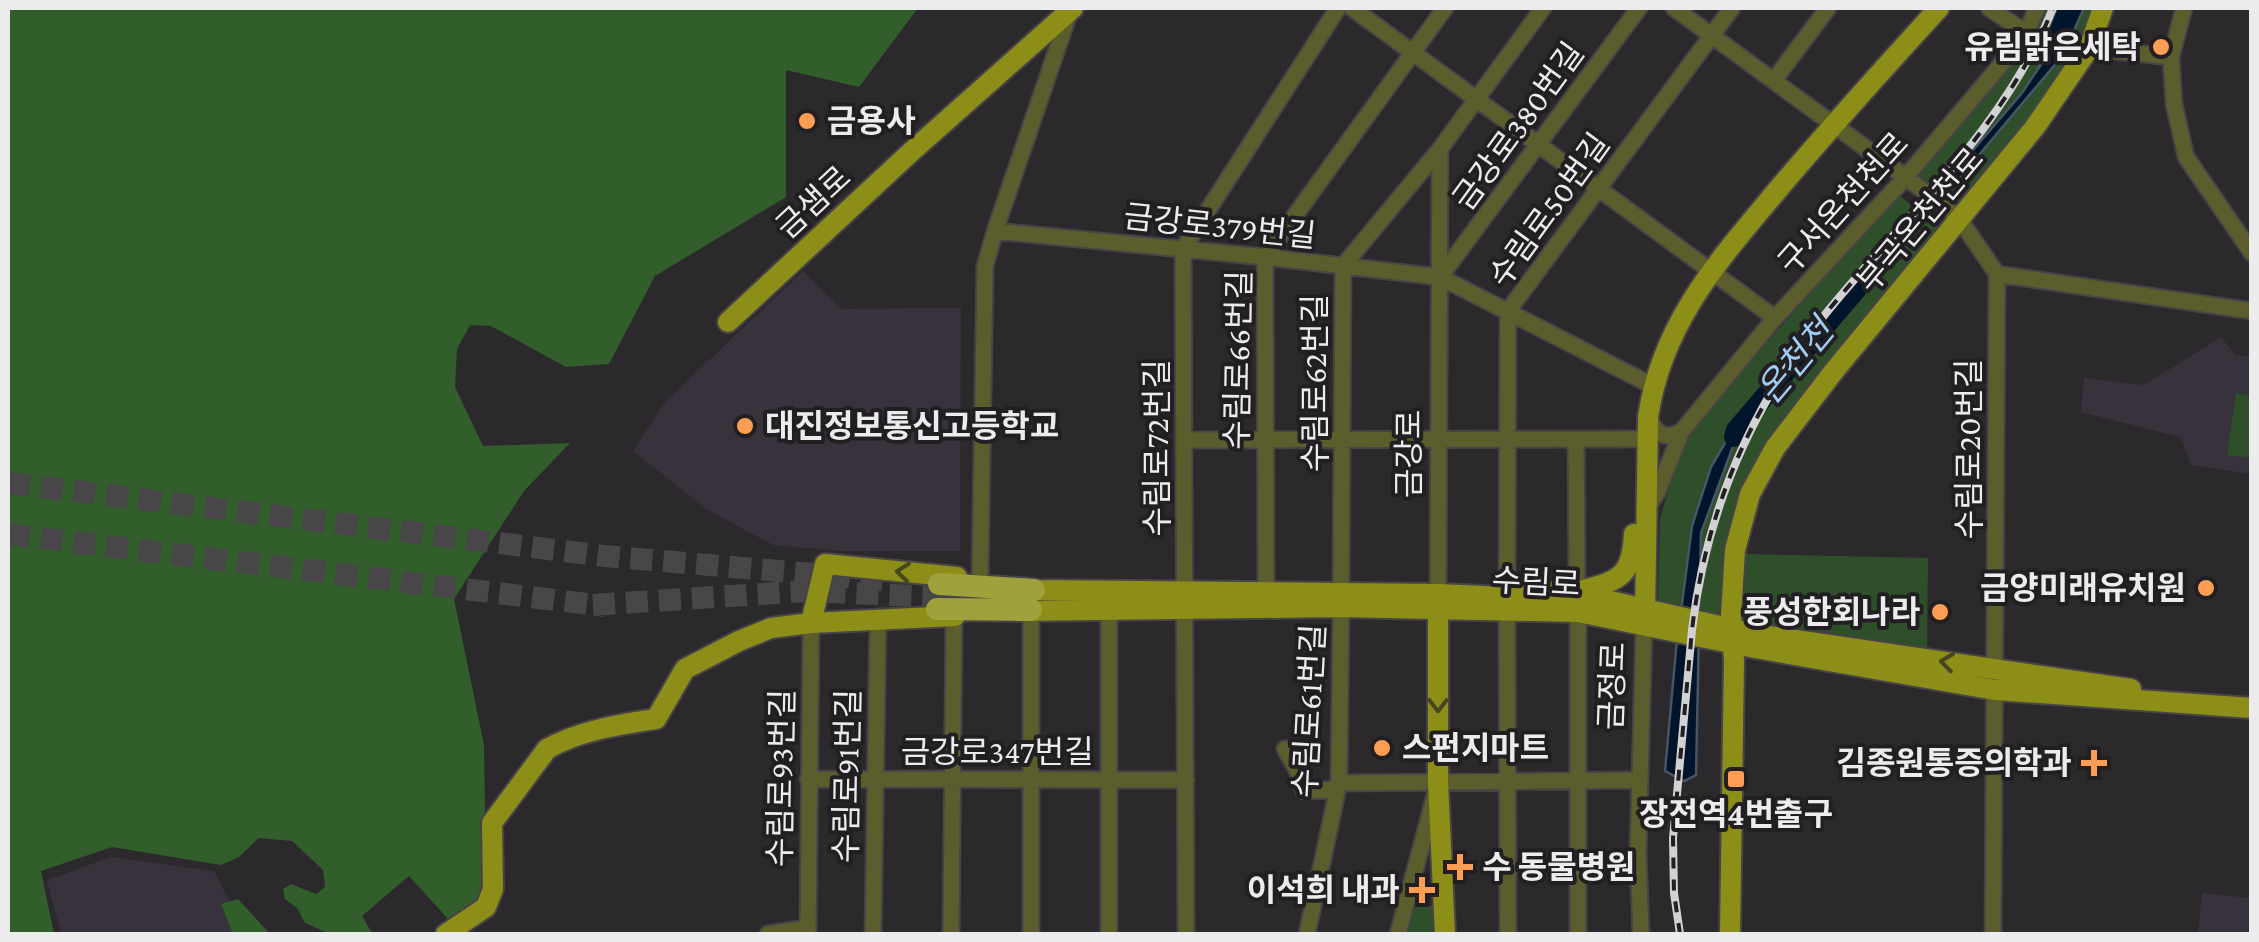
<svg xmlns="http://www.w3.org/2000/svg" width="2259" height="942" font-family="'Crimson Pro','Noto Sans KR',serif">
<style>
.built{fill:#37323b}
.green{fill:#2f4f2b}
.forest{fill:#315e2b}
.water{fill:#00152b;stroke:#475565;stroke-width:2.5}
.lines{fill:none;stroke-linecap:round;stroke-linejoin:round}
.river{stroke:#00152b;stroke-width:20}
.highway-tunnel{stroke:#49464a;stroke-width:22;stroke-dasharray:22 11;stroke-linecap:butt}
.minor-casing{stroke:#474448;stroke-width:19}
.major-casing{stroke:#474448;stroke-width:24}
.highway-casing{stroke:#474448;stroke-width:26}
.minor{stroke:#5c5d2d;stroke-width:15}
.major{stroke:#8d8e17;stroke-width:20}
.highway{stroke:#9ea13c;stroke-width:22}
.rail-casing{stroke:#d2d1d3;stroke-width:8}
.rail{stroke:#221f23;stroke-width:4;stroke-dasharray:11;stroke-linecap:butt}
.oneway{stroke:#47461f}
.poi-dot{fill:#fc9d53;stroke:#221f23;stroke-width:4}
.labels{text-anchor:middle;stroke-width:8;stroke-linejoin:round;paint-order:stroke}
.poi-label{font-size:32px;font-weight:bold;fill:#ecebed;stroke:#221f23;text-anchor:end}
.street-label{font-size:32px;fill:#ecebed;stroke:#221f23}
.water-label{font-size:35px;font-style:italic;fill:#9eccf3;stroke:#221f23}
</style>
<rect width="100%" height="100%" fill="#2c292d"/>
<path class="built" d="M803,271L842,309L961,308L960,551H841L773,545L708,510L633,451L665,402Z
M2221,337L2235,355L2251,356V474L2191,465L2180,437L2081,412L2084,378L2144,385Z
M111,857L214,871L247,934H61L47,880Z
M2202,893L2251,898L2248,934H2198Z"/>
<path class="green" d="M2040,8H2098C2074,79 2013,147 1960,201L1954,202L1921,178L1917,170Z
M1900,196L1942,229L1766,454L1722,609L1713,618L1658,603L1660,519L1672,477L1688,433L1840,259Z
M2236,393L2251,396V458L2227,455Z
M1742,554L1928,558L1927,648L1744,620L1736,610Z
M1411,906H1432L1434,934H1404Z"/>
<path class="forest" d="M8,8H918L859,87L786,70V197L655,276L609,364L566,367L491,326L470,325L457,349L455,387L483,446L570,443L524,491L454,599L484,745L486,886L479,903L450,921L409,876L362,916L372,933L330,934L305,923L297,908L285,899L283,889L291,884L316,894L325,887L323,870L292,841L259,838L239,857L221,865L112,847L41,871L54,934H8Z
M238,899L270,934H233L221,904Z"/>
<path class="water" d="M2071,8H2084L2063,55L1958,180L1878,268L1793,354L1739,430L1701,533L1696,775L1684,781L1665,771L1676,650L1692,526L1711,467L1749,402L1919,213L2022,93L2040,66Z"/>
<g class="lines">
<path class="river" d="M2055,43L2069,8
M1734,437L1736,430L1869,275"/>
<path class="highway-tunnel" d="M8,483L605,556L894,581
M8,534L605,606
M593,605L806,591L979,599"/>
<defs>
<path id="minor" d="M1352,8L1775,318
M1674,8L1946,207L1960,220L1997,274L1993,934
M1989,8L2026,33
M2184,8L2171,57L2174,104L2186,157L2252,253
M2089,48L2171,57
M1774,80L1828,8
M995,231L1265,257L1440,277L1653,386
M1997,274L2252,311
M1440,277L1639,8
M1648,417C1656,434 1665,441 1682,431
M1184,440L1646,439
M1645,510L1657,493L1682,431L1775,318L1905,178L2000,66L2026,33L2037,8
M974,587L980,579L985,266L995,231L1069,14
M1266,592L1265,257L1445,8
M1341,593L1343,266L1440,149L1543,8
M1575,593L1577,579L1576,440
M1507,597L1508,311L1732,8
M1438,600L1440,149
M1031,610V934
M1507,611L1508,934
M1285,749L1297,770L1304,791L1337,789
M808,779L1186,780
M1339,783L1639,780
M768,934L807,928
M808,934L811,623
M873,934L878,619
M951,934L954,616
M1109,934V608
M1186,934L1183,249L1338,8
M1307,934L1339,783L1341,607
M1398,934L1435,795
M1578,934V612
M1641,934L1638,853L1644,627"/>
<path id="major" d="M728,322L911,152L1073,8
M1020,588L1034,590L1438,594L1507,597L1548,592L1575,593L1755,634L2131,689
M1584,590C1621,580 1632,575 1634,534
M1438,607V782L1445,934
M1019,611L1341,607L1578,612L1755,648L1995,690L2252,708
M1645,620L1648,417C1662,321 1721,258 1780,187C1832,126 1885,67 1939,8
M811,623L825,564L957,577
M446,934L486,907L493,889L492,823L547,749C578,731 621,724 656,719L685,669L739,641L771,628L811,623L955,616
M1730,934L1734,661L1731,616L1735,550L1750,494L1775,448L1834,371L2035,127L2089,48L2103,8"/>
<path id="highway" d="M939,584L1034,590
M937,609L1031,610"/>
</defs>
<use href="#minor" class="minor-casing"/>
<use href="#major" class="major-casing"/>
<use href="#highway" class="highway-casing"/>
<use href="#minor" class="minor"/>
<use href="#major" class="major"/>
<use href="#highway" class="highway"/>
<defs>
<path id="rail" d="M1680,934L1674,893L1673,838L1692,630C1706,510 1751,406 1827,312C1907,214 2005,128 2053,8"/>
</defs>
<use href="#rail" class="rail-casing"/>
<use href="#rail" class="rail"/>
</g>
<defs><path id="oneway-chevron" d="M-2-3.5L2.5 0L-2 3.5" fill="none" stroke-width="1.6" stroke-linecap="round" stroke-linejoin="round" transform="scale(2.5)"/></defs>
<g class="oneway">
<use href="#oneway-chevron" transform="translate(903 572) rotate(-174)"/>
<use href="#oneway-chevron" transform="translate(1947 662) rotate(-173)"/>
<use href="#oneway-chevron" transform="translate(1438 705) rotate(90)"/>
</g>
<g class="poi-dot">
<circle cx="2161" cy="47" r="10"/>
<circle cx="807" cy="121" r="10"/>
<circle cx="745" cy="426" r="10"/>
<circle cx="2206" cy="588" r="10"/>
<circle cx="1940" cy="612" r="10"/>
<circle cx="1382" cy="748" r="10"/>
<path d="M2089 748h10v10h10v10h-10v10h-10v-10h-10v-10h10z"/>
<rect x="1726" y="769" width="20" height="20" rx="5"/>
<path d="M1455 852h10v10h10v10h-10v10h-10v-10h-10v-10h10z"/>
<path d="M1417 875h10v10h10v10h-10v10h-10v-10h-10v-10h10z"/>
</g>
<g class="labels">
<g class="poi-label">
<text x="2141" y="58">유림맑은세탁</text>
<text x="827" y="132" text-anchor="start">금용사</text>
<text x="765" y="437" text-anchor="start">대진정보통신고등학교</text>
<text x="2186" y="599">금양미래유치원</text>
<text x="1920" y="623">풍성한회나라</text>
<text x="1402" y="759" text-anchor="start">스펀지마트</text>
<text x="2072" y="774">김종원통증의학과</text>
<text x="1736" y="825" text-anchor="middle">장전역4번출구</text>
<text x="1482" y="878" text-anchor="start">수 동물병원</text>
<text x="1400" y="901">이석희 내과</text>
</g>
<g class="street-label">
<text transform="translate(1518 126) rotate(-54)" y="11">금강로380번길</text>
<text transform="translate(813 202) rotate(-43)" y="11">금샘로</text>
<text transform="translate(1843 203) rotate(-48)" y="11">구서온천천로</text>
<text transform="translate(1549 210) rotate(-54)" y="11">수림로50번길</text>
<text transform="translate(1920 220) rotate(-50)" y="11">부곡온천천로</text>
<text transform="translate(1220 226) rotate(6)" y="11">금강로379번길</text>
<text transform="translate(1238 360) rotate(-89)" y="11">수림로66번길</text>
<text transform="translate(1315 383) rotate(-90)" y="11">수림로62번길</text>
<text transform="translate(1157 448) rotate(-90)" y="11">수림로72번길</text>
<text transform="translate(1969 449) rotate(-90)" y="11">수림로20번길</text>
<text transform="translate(1409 454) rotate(-90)" y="11">금강로</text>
<text transform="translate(1536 582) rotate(3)" y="11">수림로</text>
<text transform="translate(1612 686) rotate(-88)" y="11">금정로</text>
<text transform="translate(1309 711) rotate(-87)" y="11">수림로61번길</text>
<text x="997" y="763">금강로347번길</text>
<text transform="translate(847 776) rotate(-89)" y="11">수림로91번길</text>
<text transform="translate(781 778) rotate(-89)" y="11">수림로93번길</text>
</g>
<g class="water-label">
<text transform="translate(1795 361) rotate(-50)" y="12">온천천</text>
</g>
</g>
<rect width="2259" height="942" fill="none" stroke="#ecebed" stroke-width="20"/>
</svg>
